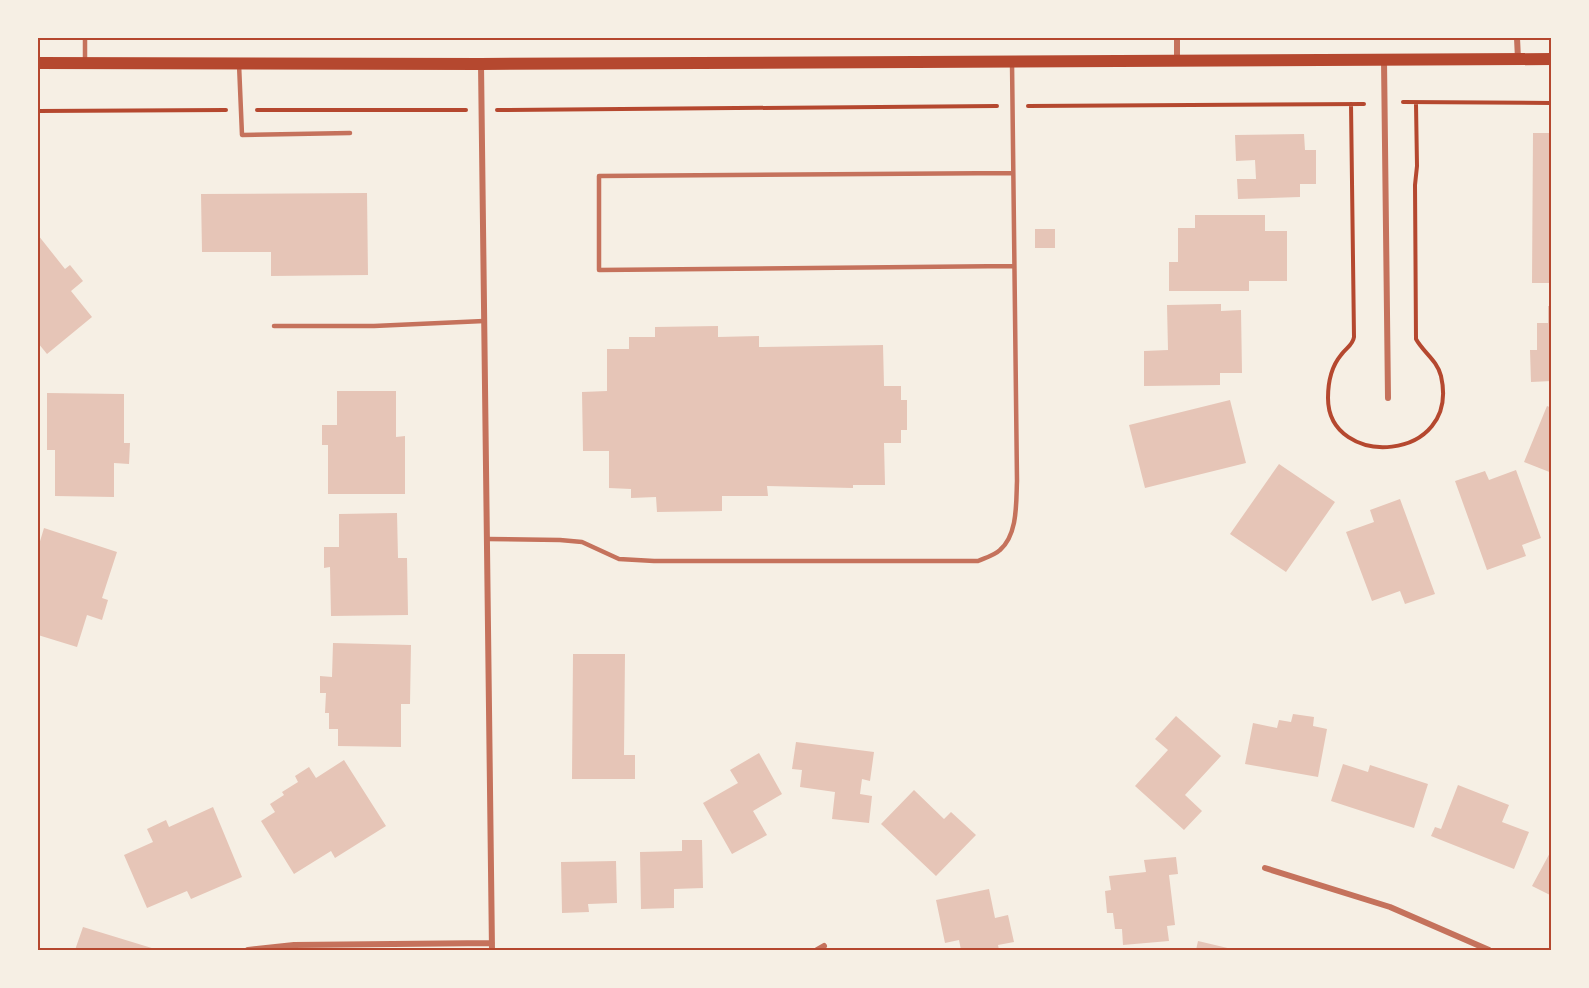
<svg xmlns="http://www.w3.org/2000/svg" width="1589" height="988" font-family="'Fira Sans Condensed',sans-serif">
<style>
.building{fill:#e6c5b7}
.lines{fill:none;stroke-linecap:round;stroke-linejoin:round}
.path{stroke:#b5482f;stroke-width:4}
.service{stroke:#c5725c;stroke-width:4.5}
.minor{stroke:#c5725c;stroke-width:6}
.secondary{stroke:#b5482f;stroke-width:12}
.neatline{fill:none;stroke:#b5482f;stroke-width:2}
</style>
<rect width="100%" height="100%" fill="#f6efe4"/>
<path class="building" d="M1533,133H1552V283H1532Z
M1304,134L1305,150H1316V184H1300V197L1238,199L1237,179H1256L1255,160L1236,161L1235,135Z
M367,193L368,275L271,276V252H202L201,194Z
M1195,215H1265V231H1287V281H1249V291H1169V262H1178V228H1195Z
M1035,229H1055V248H1035Z
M38,235L65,269L70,265L83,281L71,291L92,317L47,354L38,343Z
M1221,304V311L1241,310L1242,373H1220V385L1144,386V351L1168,350L1167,305Z
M1548,306H1552V381L1531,382L1530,350H1537V323H1548Z
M718,326V337L759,336V347L883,345L884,386H901V400H907V430H901V443H884L885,485H853V488L767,486L768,496H722V511L657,512L656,497L631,498V489L609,488V451H583L582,392L607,391V349H629V337H655V327Z
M337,391H396V437L405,436V494H328V445H322V425H337Z
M47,393L124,394V443H130L129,464L114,463V497L55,496V450H47Z
M1230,400L1246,463L1145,488L1129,425Z
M1547,406L1552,408V473L1524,462Z
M1279,464L1335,502L1286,572L1230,534Z
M1516,470L1541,538L1522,545L1526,556L1487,570L1455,481L1485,471L1489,480Z
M1400,499L1435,594L1405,604L1400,591L1372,601L1346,532L1374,522L1370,510Z
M397,513L398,558H407L408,615L331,616L330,567L324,568V547H339V514Z
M44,528L117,552L102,598L108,600L102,620L87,615L77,647L38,635V548Z
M333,643L411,645L410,704H401V747L338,746V729H329V713H325L326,693H320V676L332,677Z
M573,654H625L624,755H635V779H572Z
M1293,714L1314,717L1313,726L1327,729L1318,777L1245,764L1253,723L1277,728L1279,720L1291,722Z
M1176,716L1221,756L1185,795L1202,811L1184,830L1135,786L1168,750L1155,739Z
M796,742L874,752L870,781L862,779L860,794L872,796L869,823L832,819L835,792L800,787L802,770L792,769Z
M759,753L782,794L753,811L767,835L732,854L703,803L738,783L730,770Z
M344,760L386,826L335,858L331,851L294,874L261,821L275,812L270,804L284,795L282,792L298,782L295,776L309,767L316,778Z
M1343,764L1368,772L1370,765L1428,784L1414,828L1331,801Z
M1458,785L1509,805L1502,822L1529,832L1514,869L1431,836L1435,827L1441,829Z
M914,790L944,819L951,812L976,835L936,876L881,824Z
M213,807L242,877L191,899L187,891L147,908L124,855L153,842L147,829L166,820L169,827Z
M682,840H702L703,888L674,889V908L641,909L640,852L682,851Z
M1552,849V896L1532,886Z
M1176,857L1178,874L1169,875L1175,925L1167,926L1169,941L1123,945L1122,929H1115L1113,913H1107L1105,891L1111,890L1109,876L1146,872L1144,860Z
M616,861L617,903L588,904L589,912L562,913L561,862Z
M989,889L995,918L1008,915L1014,942L998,945L999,950H961L959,940L945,943L936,900Z
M83,927L155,949L154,950H75Z
M1198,941L1236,950H1196Z"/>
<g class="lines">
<path class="path" d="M1403,102L1552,103
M1351,104L1354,337C1353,345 1346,348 1341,355C1331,367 1328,383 1328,398C1328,470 1461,463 1441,376C1437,360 1423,352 1416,339L1415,185L1417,166L1416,104
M1028,106L1364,104
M257,110H466
M497,110L997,106
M38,111L226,110"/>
<path class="service" d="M85,62V38
M239,64L242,135L350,133
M1013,173L599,176V270L1013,266
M274,326H374L484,321
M487,539L560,540L582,542L619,559L654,561H978C985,558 995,555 1000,550C1018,534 1016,503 1017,481L1012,62"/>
<path class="minor" d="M1517,38L1518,59
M1384,60L1388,398
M1177,61V38
M481,64L492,950
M1265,868L1390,907L1489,950
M248,950L294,945L492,943
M817,950L824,946"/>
<path class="secondary" d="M38,63L481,64L1552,59"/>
</g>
<rect width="1589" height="988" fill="none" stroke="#f6efe4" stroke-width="78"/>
<rect x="39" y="39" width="1511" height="910" class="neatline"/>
</svg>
